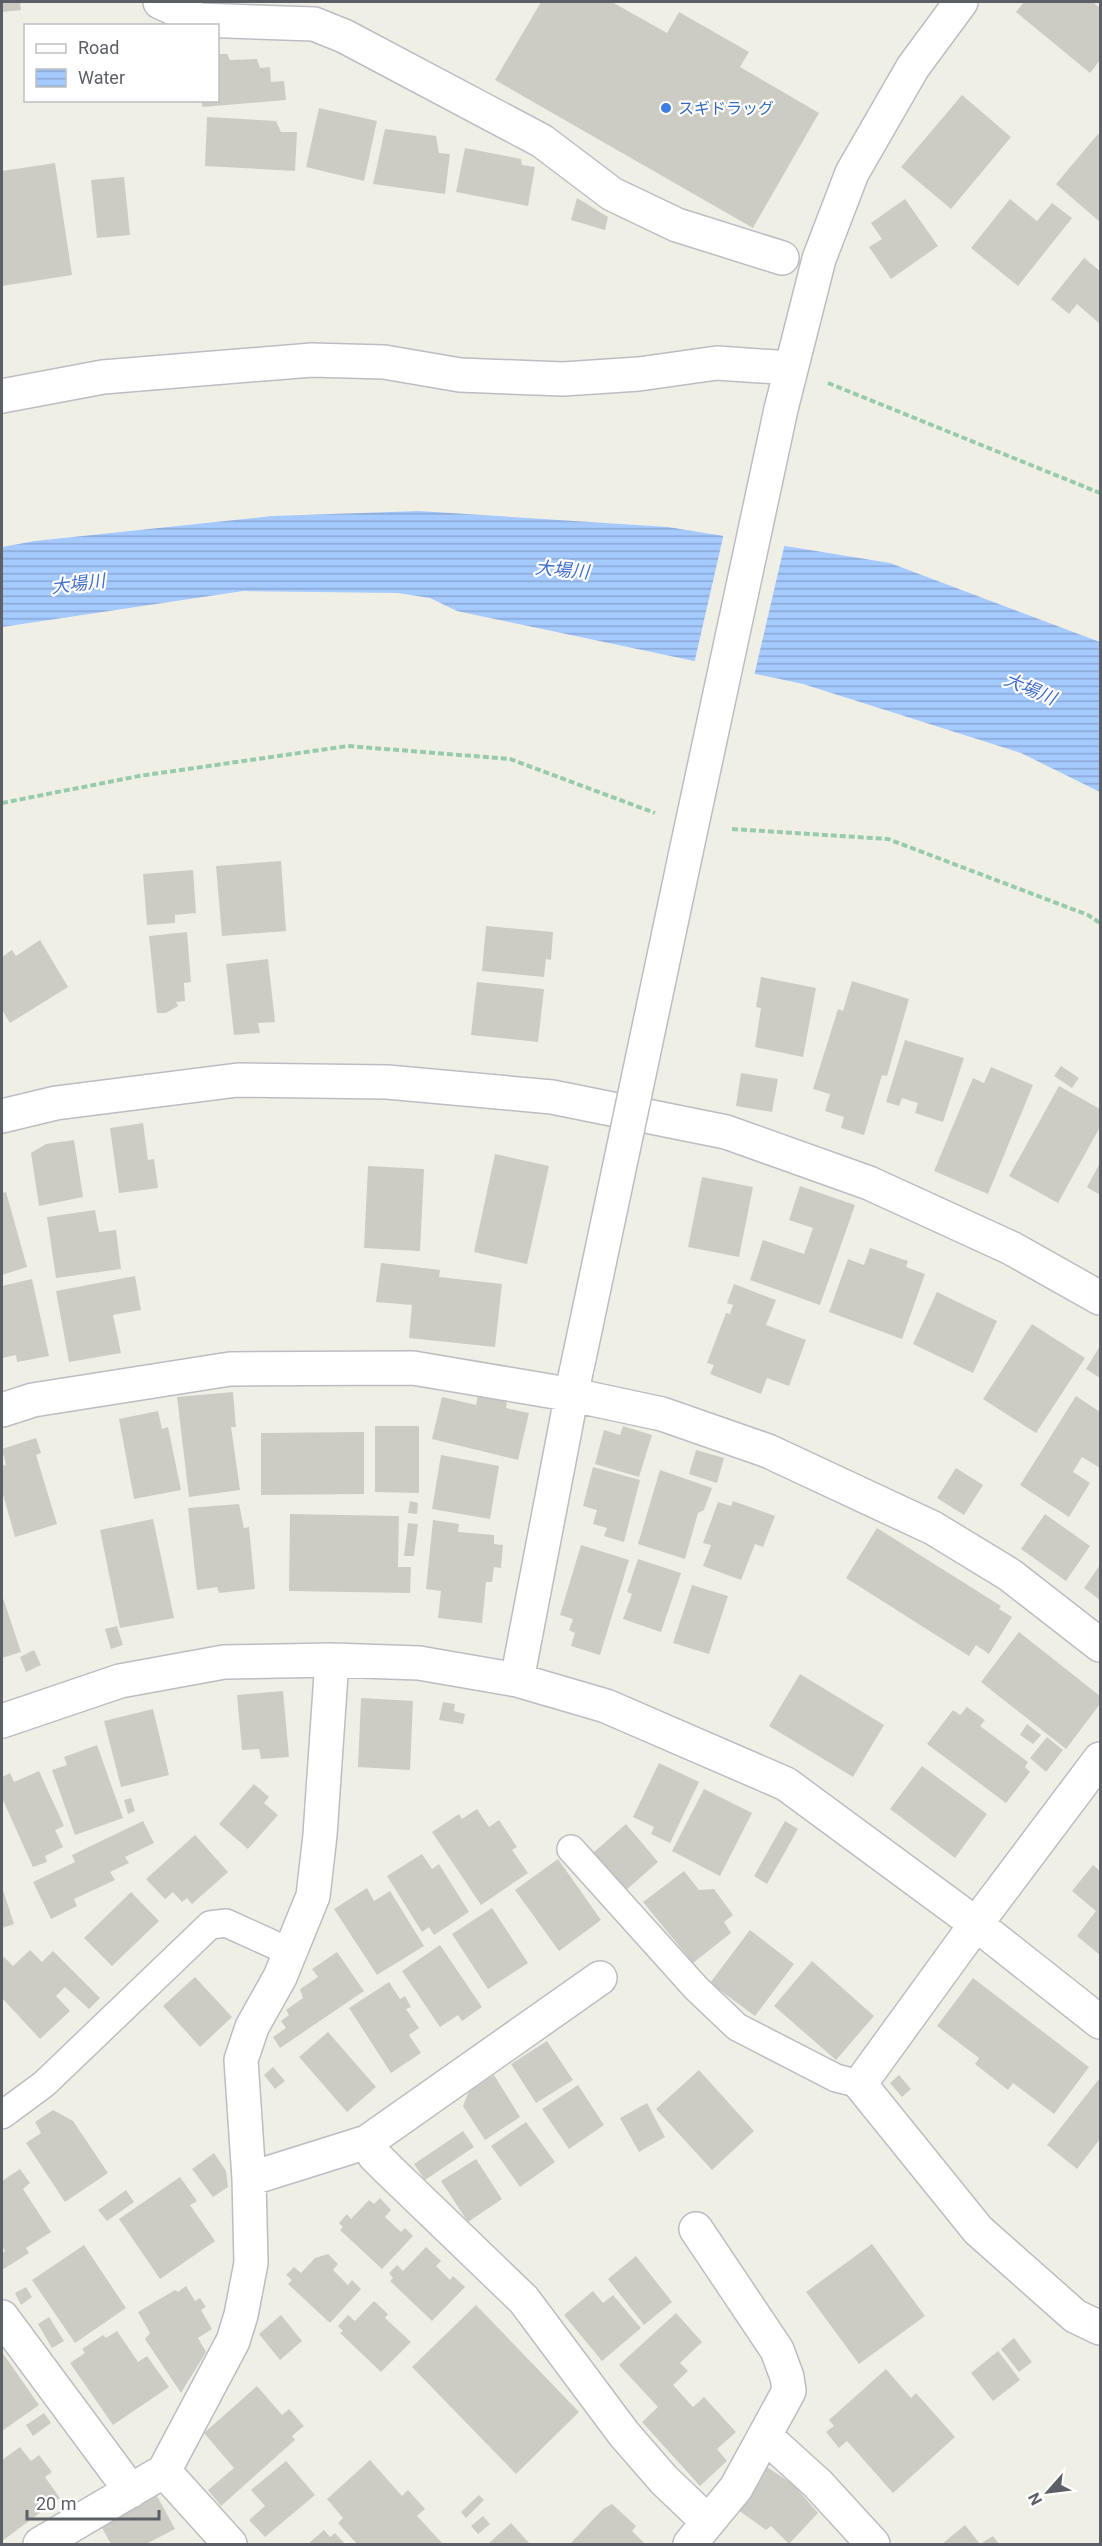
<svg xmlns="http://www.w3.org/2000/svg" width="1102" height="2546" font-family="Roboto,'Noto Sans JP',sans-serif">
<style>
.water{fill:url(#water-rules)}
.pier{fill:#f0efe5}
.building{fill:#cdccc4}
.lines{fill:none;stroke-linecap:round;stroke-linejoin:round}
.lane-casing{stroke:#bcbdc4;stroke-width:30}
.street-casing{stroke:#bcbdc4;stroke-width:36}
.path{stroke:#98caae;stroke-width:4;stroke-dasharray:6 3;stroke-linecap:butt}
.lane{stroke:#fff;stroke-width:27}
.street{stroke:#fff;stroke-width:33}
.street-bridge-casing{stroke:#bcbdc4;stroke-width:36;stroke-linecap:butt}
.street-bridge{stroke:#fff;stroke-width:33}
.shop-dot{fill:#3f7fe0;stroke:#fff;stroke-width:2}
.labels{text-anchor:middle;stroke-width:4.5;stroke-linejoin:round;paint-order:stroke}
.shop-label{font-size:16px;fill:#366cbe;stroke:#fff;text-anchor:start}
.water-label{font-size:18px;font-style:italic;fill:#416ec9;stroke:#fff}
</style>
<defs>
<pattern id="water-rules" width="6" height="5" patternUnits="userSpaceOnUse" patternTransform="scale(1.5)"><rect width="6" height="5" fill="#a5caff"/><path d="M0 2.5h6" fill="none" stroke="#8aa7d2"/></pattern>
</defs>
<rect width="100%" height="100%" fill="#f0efe5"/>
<path class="water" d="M419,511L668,527L890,563L1100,642V792L1021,753L803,684L457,611L430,598L398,593L243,591L2,627V547L35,541L273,516Z"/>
<path class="pier" d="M724,533L785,543L754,676L694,664Z"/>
<path class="building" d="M2,2H20L21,10L2,12Z
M541,2H612L667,33L679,12L749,52L740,67L819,113L753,228L495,80Z
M1024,2H1093L1100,8V60L1090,73L1016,12Z
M218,54H227L230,60L257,59L260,68L270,67L271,82L284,81L286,100L202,107V100H218Z
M962,95L1011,137L951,209L901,167Z
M319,108L377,121L364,181L306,167Z
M207,117L276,121L281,132H297L295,171L205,166Z
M385,129L436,136L439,153L450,154L445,194L373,184Z
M1098,134L1100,135V222L1056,184Z
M465,148L521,159L522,165L535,167L528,206L456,192Z
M55,163L72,275L2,286V171Z
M124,177L130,235L97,238L91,180Z
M577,198L608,217L605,230L571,220Z
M905,199L938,246L891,279L869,247L882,239L871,223Z
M1010,199L1037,221L1052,203L1072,218L1018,286L971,248Z
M1084,258L1100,271V324L1077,304L1069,314L1051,299Z
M281,861L286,931L222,936L216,866Z
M193,870L196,913L175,915V923L147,925L143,874Z
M486,926L553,932L551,960L546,959L544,977L482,971Z
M187,932L191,982L184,983L185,1001L176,1002L178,1006L166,1013H157L149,936Z
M40,940L68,987L10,1023L2,1010V957L12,950L16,956Z
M268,959L275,1022L258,1023L260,1033L234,1035L226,964Z
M761,977L816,988L803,1057L755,1047L761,1008L756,1007Z
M852,981L909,999L887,1076L882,1075L864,1135L841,1128L844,1117L825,1111L830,1094L813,1089L838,1009L843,1011Z
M477,982L544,989L538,1042L471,1035Z
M905,1040L964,1058L943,1122L915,1113L918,1103L902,1098L899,1106L886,1102Z
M1061,1066L1079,1078L1072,1088L1054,1076Z
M991,1067L1033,1085L988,1194L934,1171L973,1078L984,1083Z
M741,1073L778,1079L772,1112L736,1106Z
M1059,1086L1100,1109V1127L1058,1203L1009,1176Z
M143,1123L148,1160L154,1159L158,1188L119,1193L110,1128Z
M74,1140L83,1197L39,1206L31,1153L46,1144Z
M495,1154L549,1166L527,1264L474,1252Z
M1100,1163V1195L1087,1187Z
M368,1166L424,1169L420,1251L364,1248Z
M702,1177L753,1187L739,1257L688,1247Z
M800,1186L855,1205L820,1305L750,1280L763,1240L804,1254L813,1228L789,1220Z
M6,1192L27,1267L2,1275V1193Z
M95,1210L99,1232L116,1230L121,1269L56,1278L47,1217Z
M870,1248L908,1261L906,1267L925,1274L902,1339L829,1312L848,1259L864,1265Z
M381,1263L440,1270L439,1277L502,1284L495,1347L409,1338L412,1305L376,1302Z
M135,1276L141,1310L113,1315L121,1353L69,1362L56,1291Z
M32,1279L49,1356L17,1362L16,1355L2,1358V1286Z
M734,1284L776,1300L766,1325L806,1340L789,1386L767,1378L761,1394L710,1374L714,1365L707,1363L726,1313L730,1314L733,1305L727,1303Z
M937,1292L997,1321L973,1373L913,1344Z
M1032,1324L1085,1358L1036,1433L983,1399Z
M1100,1346V1378L1086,1369Z
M233,1392L236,1427H231L240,1490L189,1497L177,1397Z
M478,1394L507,1401L506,1408L529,1413L518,1460L432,1439L442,1397L476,1405Z
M1076,1396L1100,1412V1468L1082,1457L1073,1472L1090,1483L1069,1517L1020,1485Z
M158,1411L162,1429L168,1427L181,1490L134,1499L119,1419Z
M375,1426H419V1493L375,1492Z
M623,1426L652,1435L639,1477L595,1464L604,1430L620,1435Z
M364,1432V1494L261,1495V1433Z
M36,1438L41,1453L36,1455L57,1524L15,1537L2,1491V1466L6,1465L2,1449Z
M696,1450L724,1458L717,1483L689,1474Z
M441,1455L499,1466L490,1519L432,1509Z
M593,1467L640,1480L624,1542L604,1536L607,1528L593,1524L597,1510L583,1506Z
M956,1468L983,1485L964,1515L937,1498Z
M660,1470L712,1488L704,1510L698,1513L685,1559L638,1544Z
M410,1501L418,1503L417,1514L408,1513Z
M733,1501L775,1516L763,1547L755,1544L741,1580L703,1566L711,1545L703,1543L718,1502L731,1506Z
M239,1504L244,1528L249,1527L255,1589L219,1593L217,1587L197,1590L188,1508Z
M290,1514L399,1516L398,1567H411L410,1593L289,1591Z
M1045,1514L1090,1546L1066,1581L1021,1549Z
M153,1519L174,1618L120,1628L100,1530Z
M433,1520L459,1524L458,1532L494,1535V1544L503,1545L501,1568L494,1567L492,1582H486L482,1623L438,1618L441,1591L426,1589Z
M408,1523L418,1524L414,1556H404Z
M877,1528L1001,1606L999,1609L1012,1617L989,1654L976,1645L969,1656L846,1578Z
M581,1545L629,1560L600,1655L571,1646L575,1633L569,1630L573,1619L560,1615Z
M638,1559L681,1573L661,1632L623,1619L632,1594L627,1592Z
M1100,1565V1600L1084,1588Z
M692,1585L728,1596L709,1654L673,1643Z
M2,1595L21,1652L2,1658Z
M117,1626L123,1645L111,1649L105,1629Z
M1019,1632L1100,1696V1704L1066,1749L981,1682Z
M34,1650L41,1665L26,1672L20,1657Z
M800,1674L884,1725L853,1777L769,1726Z
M283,1691L289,1757L261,1759L259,1749L242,1750L237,1695Z
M361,1698L413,1701L410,1770L358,1767Z
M443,1702L455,1704L454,1711L465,1714L463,1724L439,1720Z
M967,1707L985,1720L980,1726L1028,1762L1025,1767L1030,1772L1006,1803L927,1744L953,1710L960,1715Z
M153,1709L169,1775L121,1787L104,1721Z
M1027,1724L1041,1735L1033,1744L1020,1735Z
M1047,1737L1063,1750L1046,1772L1030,1758Z
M97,1745L123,1818L75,1835L52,1770L67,1765L64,1757Z
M659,1763L699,1782L670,1843L651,1834L654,1827L633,1817Z
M922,1766L987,1814L955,1858L890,1809Z
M39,1771L64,1826L55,1830L63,1847L45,1856L47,1862L33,1867L2,1798V1777L10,1773L14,1782Z
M254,1784L269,1797L264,1803L278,1815L248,1849L219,1824Z
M704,1789L752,1813L720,1876L672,1851Z
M131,1798L135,1811L128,1814L124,1800Z
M477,1809L489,1827L499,1820L517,1847L512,1850L528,1873L481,1905L432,1832L459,1814L462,1819Z
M143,1821L154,1843L125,1857L129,1863L110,1872L115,1880L74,1899L77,1906L51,1919L33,1882L75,1862L72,1855Z
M785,1821L798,1829L767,1884L754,1876Z
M626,1824L658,1862L625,1891L593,1853Z
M195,1835L228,1872L192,1904L187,1898L182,1902L173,1892L165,1899L146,1879Z
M422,1854L432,1869L439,1864L469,1912L434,1935L429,1927L422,1932L387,1876Z
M558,1859L601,1920L559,1951L515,1890Z
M1093,1865L1100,1871V1955L1077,1936L1096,1911L1072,1891Z
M684,1871L699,1890L714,1889L733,1915L724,1922L731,1933L693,1963L643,1902Z
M2,1887L14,1924L2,1928Z
M367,1888L374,1901L390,1891L424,1946L377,1975L334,1909Z
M131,1892L159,1921L112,1966L84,1938Z
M492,1908L528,1963L488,1989L452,1934Z
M750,1930L794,1964L755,2016L710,1983Z
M440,1945L482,2007L462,2021L458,2015L440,2027L402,1971Z
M30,1950L42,1962L53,1951L100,1998L89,2009L65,1987L56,1996L70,2011L40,2039L2,1998V1959L4,1957L13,1966Z
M337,1952L364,1991L280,2048L273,2037L286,2028L281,2021L289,2015L286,2010L303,1998L300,1989L318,1977L312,1969Z
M812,1961L874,2016L836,2060L774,2006Z
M195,1977L232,2017L200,2047L163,2006Z
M973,1978L1089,2067L1054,2114L1013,2083L1008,2090L975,2064L979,2058L937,2026Z
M389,1982L400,1999L405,1996L411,2007L406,2009L419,2028L409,2035L421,2053L391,2073L349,2008Z
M328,2032L376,2087L347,2112L299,2057Z
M547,2041L573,2080L536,2103L511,2064Z
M273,2067L285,2081L275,2089L264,2075Z
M699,2070L754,2131L712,2170L656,2109Z
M494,2075L520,2117L485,2140L463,2106L469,2091Z
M899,2075L911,2089L902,2097L890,2083Z
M1099,2079L1100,2139L1077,2169L1047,2145Z
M578,2085L604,2125L569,2149L542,2109Z
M647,2103L665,2137L639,2152L620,2118Z
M53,2110L73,2121L108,2173L65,2202L26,2143L41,2133L35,2122Z
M526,2122L555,2162L520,2187L491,2146Z
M463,2131L474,2147L425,2180L414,2164Z
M214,2153L226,2171L228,2187L213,2197L192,2169Z
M476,2159L502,2199L468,2222L441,2181Z
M20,2169L30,2183L23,2189L51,2232L26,2248L29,2253L2,2270V2253L5,2251L2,2245V2181Z
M180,2177L197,2201L190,2205L215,2241L160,2279L119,2219Z
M126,2190L134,2202L107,2221L98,2210Z
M380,2198L391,2210L385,2217L401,2232L405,2228L413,2236L382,2269L340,2230L343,2227L339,2223L347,2214L351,2219L369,2200L374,2204Z
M872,2244L925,2316L859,2364L806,2292Z
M84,2245L126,2308L75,2343L32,2280Z
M426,2247L441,2261L436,2266L450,2280L453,2276L465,2287L432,2321L390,2281L393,2278L389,2273L397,2265L403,2271Z
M328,2254L338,2264L333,2270L348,2285L352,2280L361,2289L330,2323L288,2284L292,2280L286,2275L294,2267L301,2273L315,2258Z
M636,2256L672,2302L644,2325L608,2279Z
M186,2286L195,2301L200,2298L206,2307L201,2310L212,2329L198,2338L206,2352L181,2393L145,2339L150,2333L138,2312L175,2290L178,2292Z
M26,2287L32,2297L21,2305L15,2293Z
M593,2291L603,2303L613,2295L641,2328L602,2361L564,2315Z
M374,2301L388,2314L385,2318L411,2342L381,2372L340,2333L343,2331L338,2326L348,2315L355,2321Z
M476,2305L579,2412L516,2474L412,2367Z
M676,2313L702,2342L680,2363L688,2371L673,2385L693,2407L704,2397L736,2432L717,2449L727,2461L700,2486L642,2422L658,2407L619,2365Z
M281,2315L302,2341L280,2360L259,2334Z
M49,2317L64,2341L52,2348L38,2324Z
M117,2331L138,2362L147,2356L169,2387L113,2425L70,2363L85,2353L82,2349L103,2335L106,2338Z
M1014,2338L1032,2362L1019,2372L1001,2349Z
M998,2351L1020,2380L993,2401L971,2373Z
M2,2352L39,2405L2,2431Z
M886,2369L911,2398L916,2393L955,2437L893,2493L847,2441L839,2448L826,2432L834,2426L829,2420Z
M257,2386L282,2415L289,2409L304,2426L292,2436L295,2440L221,2506L208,2490L234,2468L204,2433Z
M44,2413L51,2423L33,2436L26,2425Z
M20,2447L31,2461L39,2455L52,2472L45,2477L60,2498L2,2541V2460Z
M370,2460L402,2496L408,2490L425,2509L417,2516L443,2544H357L338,2523L343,2518L327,2499Z
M286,2461L315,2495L265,2537L249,2520L265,2506L251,2490Z
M767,2467L794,2485L818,2513L789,2544L771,2526L766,2530L738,2510Z
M479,2495L484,2500L466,2518L461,2512Z
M157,2496L175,2529L146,2544H111L101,2526Z
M612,2504L636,2526L632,2531L645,2544H570L603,2509Z
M483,2516L490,2524L478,2534L471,2526Z
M511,2523L530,2544H488Z
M965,2525L980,2544L993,2536L999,2544H942Z
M324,2530L330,2537L335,2533L345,2544H308Z"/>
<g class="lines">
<defs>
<path id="lane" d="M571,1849L696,1988L737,2027L836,2078L860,2084
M2,2115L44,2084L210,1925L226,1923L290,1952"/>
<path id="street" d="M160,2L199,20L314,24L344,36L542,141L612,194L677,225L782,258
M2,396L103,377L312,360L384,362L460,375L563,379L639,374L717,363L791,368
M686,852L781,409L819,259L852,173L913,67L961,2
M2,1116L56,1103L238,1080L387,1082L552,1097L726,1132L869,1183L1011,1248L1100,1298
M2,1410L33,1400L230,1369L413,1368L573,1395L662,1414L768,1451L933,1528L1010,1575L1100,1645
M517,1680L576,1372
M2,1721L120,1681L224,1662L332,1660L419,1663L517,1680L606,1706L786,1784L976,1924L1100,2022
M1100,1759L976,1924L860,2084L978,2230L1075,2316L1100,2328
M367,2142L374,2155L389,2170L524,2300L624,2434L664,2480L708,2522
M249,2179L367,2142L600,1978
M2,2317L131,2491
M765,2436L818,2484L873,2544
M164,2471L233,2341L241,2315L251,2263L249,2179L241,2060L252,2027L280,1977L313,1896L320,1835L332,1660
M40,2544L164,2471L230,2544
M690,2544L736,2488L789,2391L787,2377L777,2350L696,2229"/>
</defs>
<use href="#lane" class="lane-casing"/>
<use href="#street" class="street-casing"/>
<path class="path" d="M828,383L1100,493
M2,803L139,776L348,746L510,759L655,813
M732,829L888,839L1088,915L1100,923"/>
<use href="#lane" class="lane"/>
<use href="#street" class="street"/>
<defs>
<path id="street-bridge" d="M577,1368L686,852"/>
</defs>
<use href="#street-bridge" class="street-bridge-casing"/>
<use href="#street-bridge" class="street-bridge"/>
</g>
<circle class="shop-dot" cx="666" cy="108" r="6"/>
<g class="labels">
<g class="shop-label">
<text x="678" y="114">スギドラッグ</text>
</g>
<g class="water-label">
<text transform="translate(562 570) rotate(5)" y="6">大場川</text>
<text transform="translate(78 584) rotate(-7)" y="6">大場川</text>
<text transform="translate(1030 689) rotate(23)" y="6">大場川</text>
</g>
</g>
<rect width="1102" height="2546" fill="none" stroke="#5c5f66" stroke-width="6"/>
<rect x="24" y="24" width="195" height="78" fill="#ffffff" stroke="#bebfc2" stroke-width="1.5"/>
<rect x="36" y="44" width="30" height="9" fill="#ffffff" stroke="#bebfc2" stroke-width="1.5"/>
<text x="78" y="54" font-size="18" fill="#5c5f66">Road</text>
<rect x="36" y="69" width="30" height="18" fill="url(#water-rules)" stroke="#bebfc2" stroke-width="1.5"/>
<text x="78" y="84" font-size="18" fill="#5c5f66">Water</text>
<g transform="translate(1048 2492) rotate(242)" stroke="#ffffff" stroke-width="4.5" paint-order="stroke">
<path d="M0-4.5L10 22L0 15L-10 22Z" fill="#5c5f66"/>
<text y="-9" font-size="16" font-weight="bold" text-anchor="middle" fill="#5c5f66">N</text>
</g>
<path d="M27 2510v9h132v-9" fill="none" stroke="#5c5f66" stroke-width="3"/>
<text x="36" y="2510" font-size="18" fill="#5c5f66" stroke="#ffffff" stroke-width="4.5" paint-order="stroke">20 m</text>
</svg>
